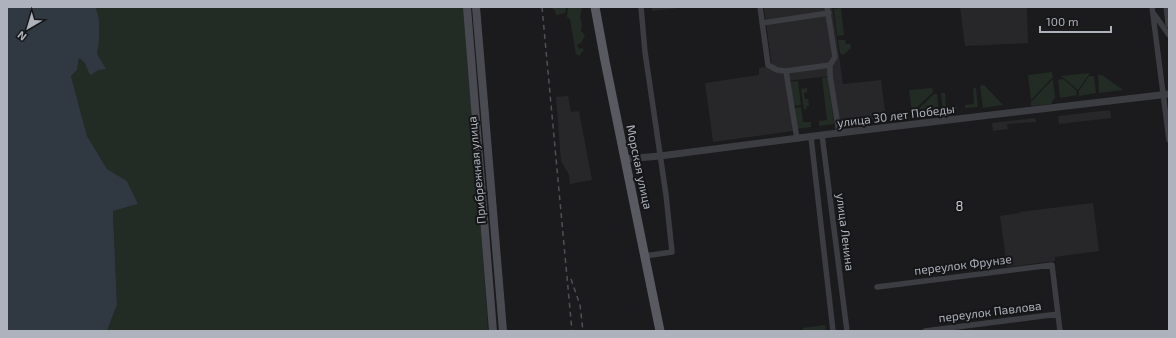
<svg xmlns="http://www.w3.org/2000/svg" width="1176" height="338" font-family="'Exo 2',sans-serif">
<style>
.built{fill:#27272a}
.green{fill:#222c24}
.water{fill:#303942}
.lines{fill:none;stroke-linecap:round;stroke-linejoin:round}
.minor{stroke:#3c3d42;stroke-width:5.5}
.tertiary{stroke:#3c3d42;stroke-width:7}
.secondary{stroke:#4a4b52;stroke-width:8}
.primary{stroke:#585961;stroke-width:9}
.rail{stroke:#4f5057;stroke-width:1.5;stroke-dasharray:5 4;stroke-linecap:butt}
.labels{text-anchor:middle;stroke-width:4;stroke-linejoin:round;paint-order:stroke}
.street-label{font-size:12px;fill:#adb2bc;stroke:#161618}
.neighbourhood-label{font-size:13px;letter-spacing:1px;fill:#cfd1d8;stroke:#161618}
</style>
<rect width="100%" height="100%" fill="#1b1b1d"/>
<path class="built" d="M652,7H688L652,11Z
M776,7H832L843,84L881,80L886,119L836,126L829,76L787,81L794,131L713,142L705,83L759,75V68L772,66L764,8Z
M960,7H1027L1028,43L965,46Z
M568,96L571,112L579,111L592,180L570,184L569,175L561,161L556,97Z
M1110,110L1111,118L1059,124L1058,116Z
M1035,118L1036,122L1007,124L1008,129L993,131L992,123Z
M1093,203L1099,251L1055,257V261L1007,267L1000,216L1020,213L1019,212Z"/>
<path class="green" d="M96,7H464L487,312L488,331H107L117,305L113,211L138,204L127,181L107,169L87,136L71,76L77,70L79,58L85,63L97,54C99,38 99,23 96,7Z
M551,7H566L565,13L556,15L555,11Z
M568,7H576L575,9L579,7L582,8L580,17L582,25L581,31L585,35L581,43L577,45L579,49L582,48L584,50L579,56L576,54L570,19L567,17Z
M841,8L844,35L837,36L834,9Z
M838,40H845L846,44H850L851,48L843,55L840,53Z
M1052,72L1053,77L1031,100L1028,75Z
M1090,73L1078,90L1061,76Z
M1098,75H1102L1123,90L1099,93Z
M1089,76H1094L1096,93L1079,96V91Z
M828,77L834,124L819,126V121L827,120L822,78Z
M1063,79L1076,90L1077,95L1060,98L1058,80Z
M1053,80L1055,97L1051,104L1031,106V102L1051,81Z
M798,81L801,105L793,106L790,82Z
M984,85L1003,105L983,108L980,86Z
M807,88V92L804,93L805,99H808L809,106H806L807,109L804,110L801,89Z
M932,88L933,92L912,112L909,90Z
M973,88H976L978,107L965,108V105L974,104Z
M941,93H945L946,107L956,106L957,109L943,111Z
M934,94H937L939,114L913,117V114Z
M801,107L803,122H811V127L796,129L793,108Z
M825,325L826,331H803V328Z"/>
<path class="water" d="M7,7H96L99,20V40L97,54L106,69L99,70L90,75L85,63L79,58L77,70L71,76L87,136L107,169L127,181L138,204L113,211L117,305L107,331H7Z"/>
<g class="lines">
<path class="minor" d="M641,7L645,52L666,195L672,252L645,256
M760,7L768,65L777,70L786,71L797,139
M827,7L835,57L830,65V75L839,133
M1152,7L1169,140
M1154,14L1169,35
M762,23L829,13
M786,71L830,65
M822,135L847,331
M811,137L833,331
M877,287L1052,265L1060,331
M925,331L1058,314"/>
<path class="tertiary" d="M1167,7L1169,24
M625,159L660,156L822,135L1169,94"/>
<path class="secondary" d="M467,7L493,331
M476,7L503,331"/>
<path class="primary" d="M595,7L605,61L660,331"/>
<path class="rail" d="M542,7L572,331
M571,279L580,305L583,331"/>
</g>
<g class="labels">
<g class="street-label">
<text transform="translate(896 116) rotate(-7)" y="4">улица 30 лет Победы</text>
<text transform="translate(639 167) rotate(78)" y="4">Морская улица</text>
<text transform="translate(477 170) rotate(-95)" y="4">Прибрежная улица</text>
<text transform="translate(845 232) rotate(83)" y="4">улица Ленина</text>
<text transform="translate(963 265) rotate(-7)" y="4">переулок Фрунзе</text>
<text transform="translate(990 312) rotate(-7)" y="4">переулок Павлова</text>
</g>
<g class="neighbourhood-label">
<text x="960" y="211">8</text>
</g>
</g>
<rect width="1176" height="338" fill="none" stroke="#adb2bc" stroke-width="16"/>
<g transform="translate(28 28) rotate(218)" stroke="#161618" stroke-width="3" paint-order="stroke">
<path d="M0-3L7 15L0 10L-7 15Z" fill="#adb2bc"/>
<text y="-6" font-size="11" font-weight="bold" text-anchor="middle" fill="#adb2bc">N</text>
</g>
<path d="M1040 26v6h71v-6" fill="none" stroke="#adb2bc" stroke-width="2"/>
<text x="1046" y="26" font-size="12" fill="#adb2bc" stroke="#161618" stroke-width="3" paint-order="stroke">100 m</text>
</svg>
